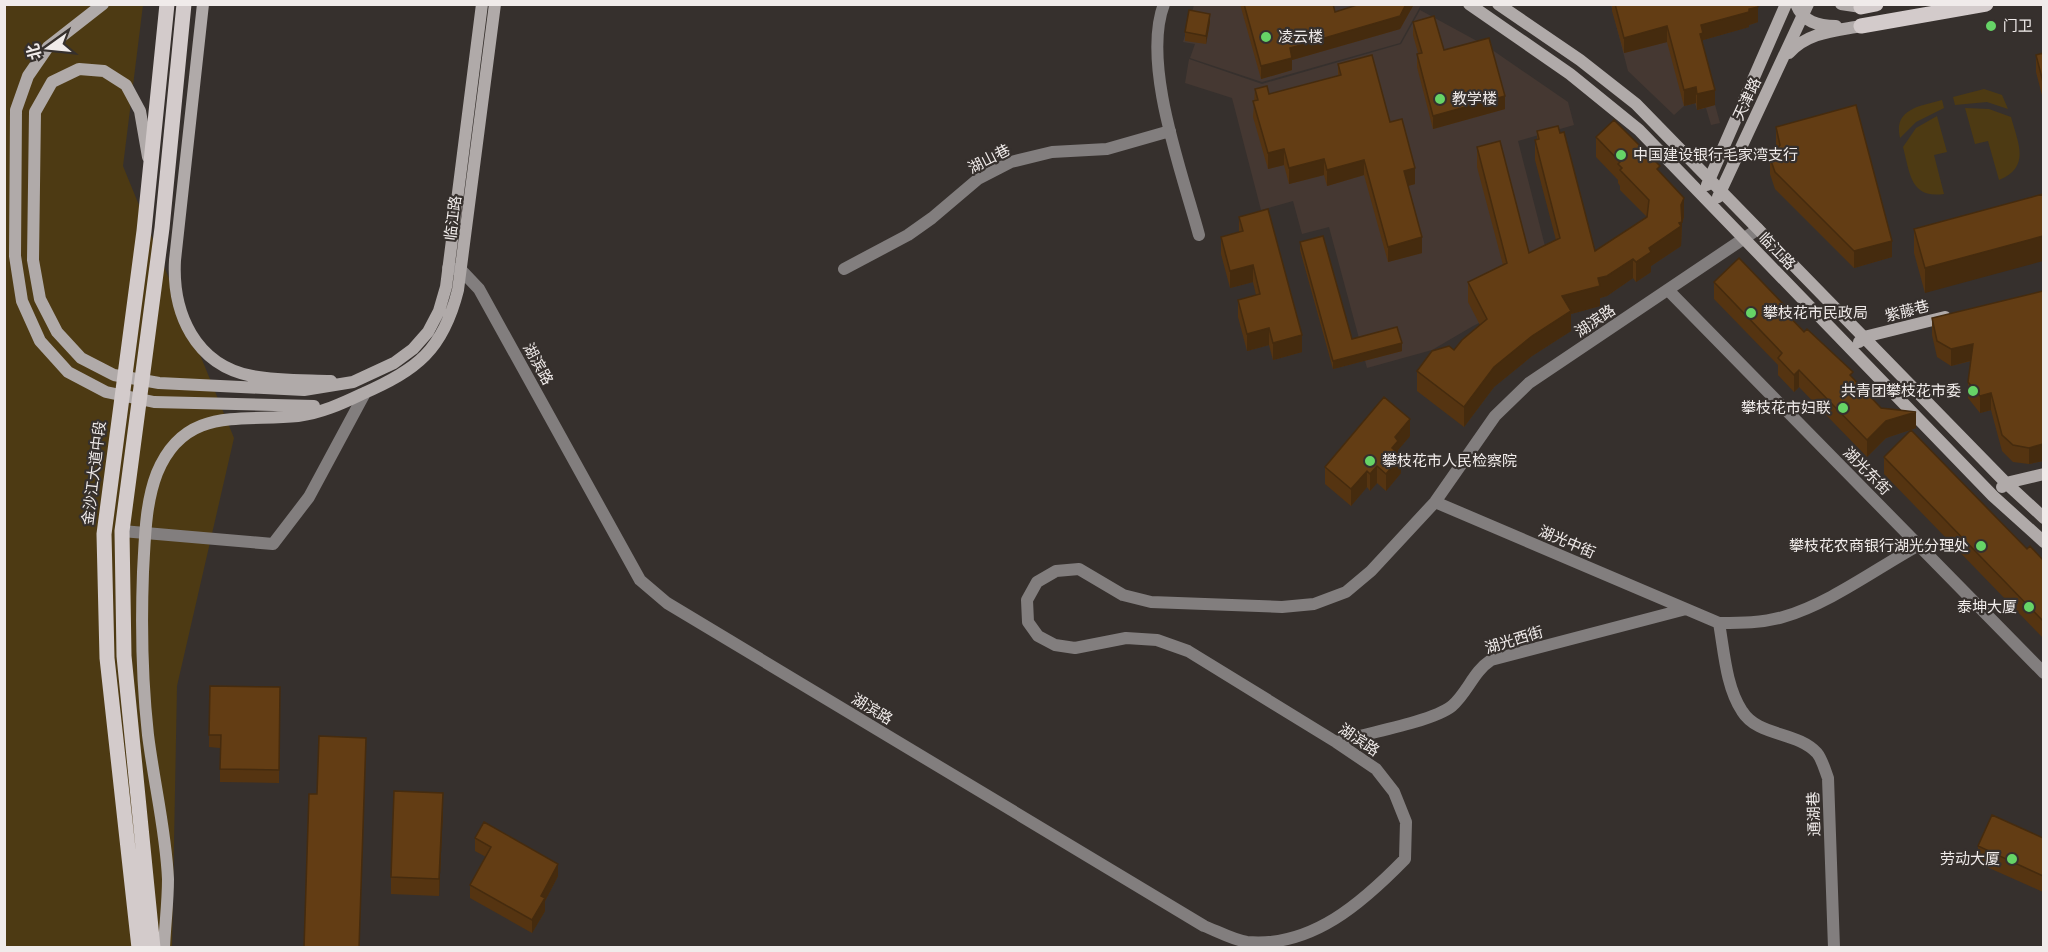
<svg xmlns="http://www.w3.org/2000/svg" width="2048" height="952" font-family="Quicksand,'Noto Sans SC',sans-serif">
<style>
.built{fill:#453832}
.green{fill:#4d3a13}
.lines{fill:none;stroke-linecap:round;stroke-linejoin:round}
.street{stroke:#827e7e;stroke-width:12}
.secondary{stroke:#b0aaa9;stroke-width:12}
.primary{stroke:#d3cbcb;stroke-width:15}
.wall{fill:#553411}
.shaded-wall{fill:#452b0e}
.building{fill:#633d14;stroke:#452b0e;stroke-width:1.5}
.poi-dot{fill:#66d467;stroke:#36302d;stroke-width:2}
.labels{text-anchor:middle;stroke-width:4.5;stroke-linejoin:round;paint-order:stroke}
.poi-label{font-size:15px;fill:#f0ebea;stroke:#36302d;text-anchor:start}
.street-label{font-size:15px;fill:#f0ebea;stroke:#36302d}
</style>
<rect width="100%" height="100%" fill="#36302d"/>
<path class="built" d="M1194,5H1421L1400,43L1262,82L1190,58L1195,44L1183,42Z
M1611,5H1693L1700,50L1720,123L1711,125L1706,108L1697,110L1695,103L1684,106L1674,115L1628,71Z
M1420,10L1488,47L1568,102L1574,125L1518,141L1555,285L1473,326L1432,350L1367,368L1329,227L1302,234L1293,201L1261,210L1232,98L1185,83L1189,59L1262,84L1401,44Z"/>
<path class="green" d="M5,5H143L123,166L234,438L177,686L172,947L5,948Z
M1984,89L2002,95L2008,109L1987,102L1955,105L1953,97Z
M1942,100L1944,108L1916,122L1900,138C1893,109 1920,106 1942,100Z
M1965,108L1989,109L2011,117C2018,143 2031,167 1999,180L1988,141L1975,144Z
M1937,116L1947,152L1934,155L1944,194C1910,199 1910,173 1903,147L1916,128Z"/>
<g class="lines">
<path class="street" d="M1164,4C1141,64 1183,175 1199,235
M448,268L461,270L479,289L640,580L667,603L1204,926C1217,931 1233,940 1247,942C1312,948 1363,902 1405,859L1406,822L1394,792L1376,769L1336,742L1188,651L1157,640L1126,638L1075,648L1055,645L1038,636L1028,622L1027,600L1037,582L1056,571L1079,569L1123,595L1151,602L1282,607L1314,604L1346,592L1371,571L1435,502L1495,416L1529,383L1758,229
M844,269L908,235L932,218L978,179L1011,162L1052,152L1107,149L1170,131
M1668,290L2044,673
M1435,502L1719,623C1741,623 1762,623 1783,617C1829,604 1877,568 1919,545
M122,531L273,544L309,497L365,393
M1719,623C1724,651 1726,687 1742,711C1758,737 1797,731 1817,753C1822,759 1825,770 1828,778L1834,948
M1336,742C1363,734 1432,722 1452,706C1468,692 1473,672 1491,660L1686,609"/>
<path class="secondary" d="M103,4L48,47L28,76L16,110L15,256L22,301L40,341L68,372L106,392L154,402L314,406
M203,4L175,260C172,313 195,365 252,376C278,381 305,380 331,381
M1469,4L1570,74L1639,130L1993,496L2044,542
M1498,4L1580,60L1636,104L2006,483L2044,518
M1796,4C1803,22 1818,26 1836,26
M1841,4L1861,7
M1789,53C1808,32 1835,31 1861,26
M148,157L140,111L126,85L104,71L79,69L52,82L35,112L33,260L40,299L57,332L81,358L114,375L159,383L304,390L353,382L394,363L413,349L428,332L439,311L446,287L482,4
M1707,185L1786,4
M1718,197L1808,4
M1859,342L1864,337L1945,317
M2002,487L2006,483L2044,474
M164,948C165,925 168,902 168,879C166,832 154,783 148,735C142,681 141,626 143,572C145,539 145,504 157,473C185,405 241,422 298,416C321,413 341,404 362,394C417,370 443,350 458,290L495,4"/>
<path class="primary" d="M1861,7L1876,4
M1861,26L1986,4
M139,948L107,658L104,534L144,231L167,4
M153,948L124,656L122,531L162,228L184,4"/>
</g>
<path class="wall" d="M1240,4H1333L1335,12L1360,4H1414L1400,29L1292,60V70L1261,79Z
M1612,4H1758V22L1749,25V27L1703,40V45L1715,105L1697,110L1696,103L1684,106L1667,42L1624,53L1612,11Z
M1210,22L1206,44L1185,41V32Z
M1413,22L1444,50L1505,109L1433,129L1417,67V54L1418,53L1413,35Z
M2043,53V99L2036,72V55Z
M1338,64L1390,122L1415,184L1408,186L1422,253L1388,262L1364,175L1327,186L1324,175L1289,184L1284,165L1268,169L1253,117L1255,89L1269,94L1338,76Z
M1776,127L1892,257L1854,268L1775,189L1770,174V158L1777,149L1776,144Z
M1537,131L1595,251L1647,217L1620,190V186L1618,183V180L1596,157V137L1660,172L1684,217L1682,223L1681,246L1651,266V272L1636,282L1633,278L1607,296L1600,298V306L1571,314V331L1532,356L1494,387L1464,427L1417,391V371L1454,350L1480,325L1468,302V282L1503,265L1477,167V147L1529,253L1556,240L1535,160V140L1537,139Z
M2043,194L1925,293L1914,253V229Z
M1239,217L1302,352L1273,360L1269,345L1247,351L1238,317V300L1256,295L1253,282L1230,288L1221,254V237L1239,232Z
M1300,242L1352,339L1402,351L1333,369L1300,250Z
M1714,282L1788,315L1853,378L1881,408L1916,428L1886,438L1867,457L1799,387L1794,392L1778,375V365L1714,299Z
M2043,291V461L2029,464L2013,462L2002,451L1991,410L1980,413L1968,398V382L1971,361L1951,366L1937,357L1932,335V318Z
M1410,436L1398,450L1401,473L1386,491L1377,483L1370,491L1367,487L1351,506L1325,484V467Z
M1884,457L2043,560V638L1884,474Z
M210,686L280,687L279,783L220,782V748L209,747Z
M443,810L439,896L391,894V877Z
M475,838L558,876L545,901V911L532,933L470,898V885L486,857L475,851Z
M2043,838V892L1978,863V846Z"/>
<path class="shaded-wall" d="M1406,4H1414L1400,29L1292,60V70L1261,79V66L1290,48Z
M1758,7V22L1749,25V27L1703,40V49L1700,50L1701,25Z
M1210,14V22L1206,44V36Z
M1667,26V42L1624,53V38Z
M1696,87V103L1684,106V90Z
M1715,90V105L1697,110V94Z
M1505,96V109L1433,129V116Z
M1284,149V165L1268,169V153Z
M1324,159V175L1289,184V168Z
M1364,160V175L1327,186V170Z
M1415,168V184L1404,187V171Z
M1684,198V217L1682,223L1681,246L1651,266V272L1636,282V262L1649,248L1681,205Z
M2043,236V261L1925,293V268Z
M1422,237V253L1388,262V247Z
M1892,241V257L1854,268V251Z
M1633,259V278L1607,296L1600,298V306L1571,314V331L1532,356L1494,387L1464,427V407L1494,367L1562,296L1598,278Z
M1253,265V282L1230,288V271Z
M1269,328V345L1247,351V334Z
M1302,335V352L1273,360V343Z
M1402,343V351L1333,369V361Z
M1973,344V360L1951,366V349Z
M1799,370V387L1794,392V375Z
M1991,393V410L1980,413V396Z
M1916,412V428L1886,438L1867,457V440L1886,421Z
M1410,419V436L1398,450V458L1392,448L1395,437Z
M2043,444V461L2029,464V448Z
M1401,456V473L1386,491V474Z
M1377,466V483L1370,491V474Z
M1367,471V487L1351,506V489Z
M443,793V810L439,896V879Z
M558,864V876L545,901V911L532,933V920L541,896Z"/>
<path class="building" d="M1244,4H1333L1335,12L1360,4H1406L1400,16L1290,48L1292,58L1261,66Z
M1615,4H1758V7L1749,9V12L1701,25L1703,33L1700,34L1715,90L1697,94L1696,87L1684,90L1667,26L1624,38Z
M1189,10L1210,14L1206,36L1185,32Z
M1434,16L1444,50L1489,38L1505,96L1433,116L1417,54L1422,53L1413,22Z
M2043,53V82L2036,55Z
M1372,55L1390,122L1402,119L1415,168L1404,171L1422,237L1388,247L1364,160L1327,170L1324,159L1289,168L1284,149L1268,153L1253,101L1258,100L1255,89L1267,86L1269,94L1341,75L1338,64Z
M1856,105L1892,241L1854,251L1775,172L1770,158L1780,145L1776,127Z
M1614,120L1660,166L1657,169L1684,198L1681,205L1682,222L1679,223L1681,226L1649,248L1651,252L1636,262L1633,259L1607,276L1598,278L1600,286L1562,296L1571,311L1532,336L1494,367L1464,407L1417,371L1432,351L1449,346L1454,350L1462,340L1487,319L1468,282L1507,263L1477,147L1500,141L1529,253L1560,238L1535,140L1539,139L1537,131L1558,126L1560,133L1564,132L1595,251L1647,217L1649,200L1620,170L1622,168L1618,164L1620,162L1596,137Z
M2043,194V236L1925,268L1914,229Z
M1268,209L1302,335L1273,343L1269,328L1247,334L1238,300L1260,294L1253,265L1230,271L1221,237L1243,231L1239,217Z
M1323,236L1352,339L1397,327L1402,343L1333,361L1300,242Z
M1739,258L1788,309L1785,312L1804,332L1807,329L1853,372L1850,375L1881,408L1916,412L1886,421L1867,440L1799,370L1794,375L1778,358L1782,353L1714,282Z
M2043,291V444L2029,448L2013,445L2002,435L1991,393L1980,396L1968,382L1973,344L1951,349L1937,341L1932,318Z
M1384,397L1410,419L1395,437L1398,441L1392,448L1401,456L1386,474L1377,466L1370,474L1367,471L1351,489L1325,467Z
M1911,430L2027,549L2030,546L2043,560V621L1884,457Z
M210,686L280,687L279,770L220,769L221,735H209Z
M319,736L366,738L359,948H304L309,794H317Z
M394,791L443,793L439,879L391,877Z
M1992,815L2043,838V876L1978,846Z
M484,822L558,864L541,896L545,898L532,920L470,885L491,847L475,838Z"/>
<g class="poi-dot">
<circle cx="1991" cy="26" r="6"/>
<circle cx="1266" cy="37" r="6"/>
<circle cx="1440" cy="99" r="6"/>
<circle cx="1621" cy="155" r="6"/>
<circle cx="1751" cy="313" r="6"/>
<circle cx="1973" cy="391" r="6"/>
<circle cx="1843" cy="408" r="6"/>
<circle cx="1370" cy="461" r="6"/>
<circle cx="1981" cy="546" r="6"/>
<circle cx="2029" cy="607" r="6"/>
<circle cx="2012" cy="859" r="6"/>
</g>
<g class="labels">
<g class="poi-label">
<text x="2003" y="31">门卫</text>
<text x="1278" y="42">凌云楼</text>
<text x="1452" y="104">教学楼</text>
<text x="1633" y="160">中国建设银行毛家湾支行</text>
<text x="1763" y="318">攀枝花市民政局</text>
<text x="1961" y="396" text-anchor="end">共青团攀枝花市委</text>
<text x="1831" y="413" text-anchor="end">攀枝花市妇联</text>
<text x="1382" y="466">攀枝花市人民检察院</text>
<text x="1969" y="551" text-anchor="end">攀枝花农商银行湖光分理处</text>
<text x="2017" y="612" text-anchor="end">泰坤大厦</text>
<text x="2000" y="864" text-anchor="end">劳动大厦</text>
</g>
<g class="street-label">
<text transform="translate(1747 99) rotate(-65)" y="5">天津路</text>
<text transform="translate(989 159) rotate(-27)" y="5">湖山巷</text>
<text transform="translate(453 218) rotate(-83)" y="5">临江路</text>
<text transform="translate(1777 251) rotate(46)" y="5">临江路</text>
<text transform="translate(1907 311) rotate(-14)" y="5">紫藤巷</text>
<text transform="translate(1595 321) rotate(-34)" y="5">湖滨路</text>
<text transform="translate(538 364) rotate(61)" y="5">湖滨路</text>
<text transform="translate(1867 471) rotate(45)" y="5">湖光东街</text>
<text transform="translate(94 473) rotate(-83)" y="5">金沙江大道中段</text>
<text transform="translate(1567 542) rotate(23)" y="5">湖光中街</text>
<text transform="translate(1514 640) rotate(-17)" y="5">湖光西街</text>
<text transform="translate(872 709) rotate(31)" y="5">湖滨路</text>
<text transform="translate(1359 740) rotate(34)" y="5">湖滨路</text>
<text transform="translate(1814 814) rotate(-92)" y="5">通湖巷</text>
</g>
</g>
<rect width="2048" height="952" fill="none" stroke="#f0ebea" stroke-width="12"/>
<g transform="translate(48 48) rotate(255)" stroke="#36302d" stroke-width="4.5" paint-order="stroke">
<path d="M0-4.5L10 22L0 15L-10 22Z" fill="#f0ebea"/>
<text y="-9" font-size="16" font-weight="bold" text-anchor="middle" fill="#f0ebea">北</text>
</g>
</svg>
